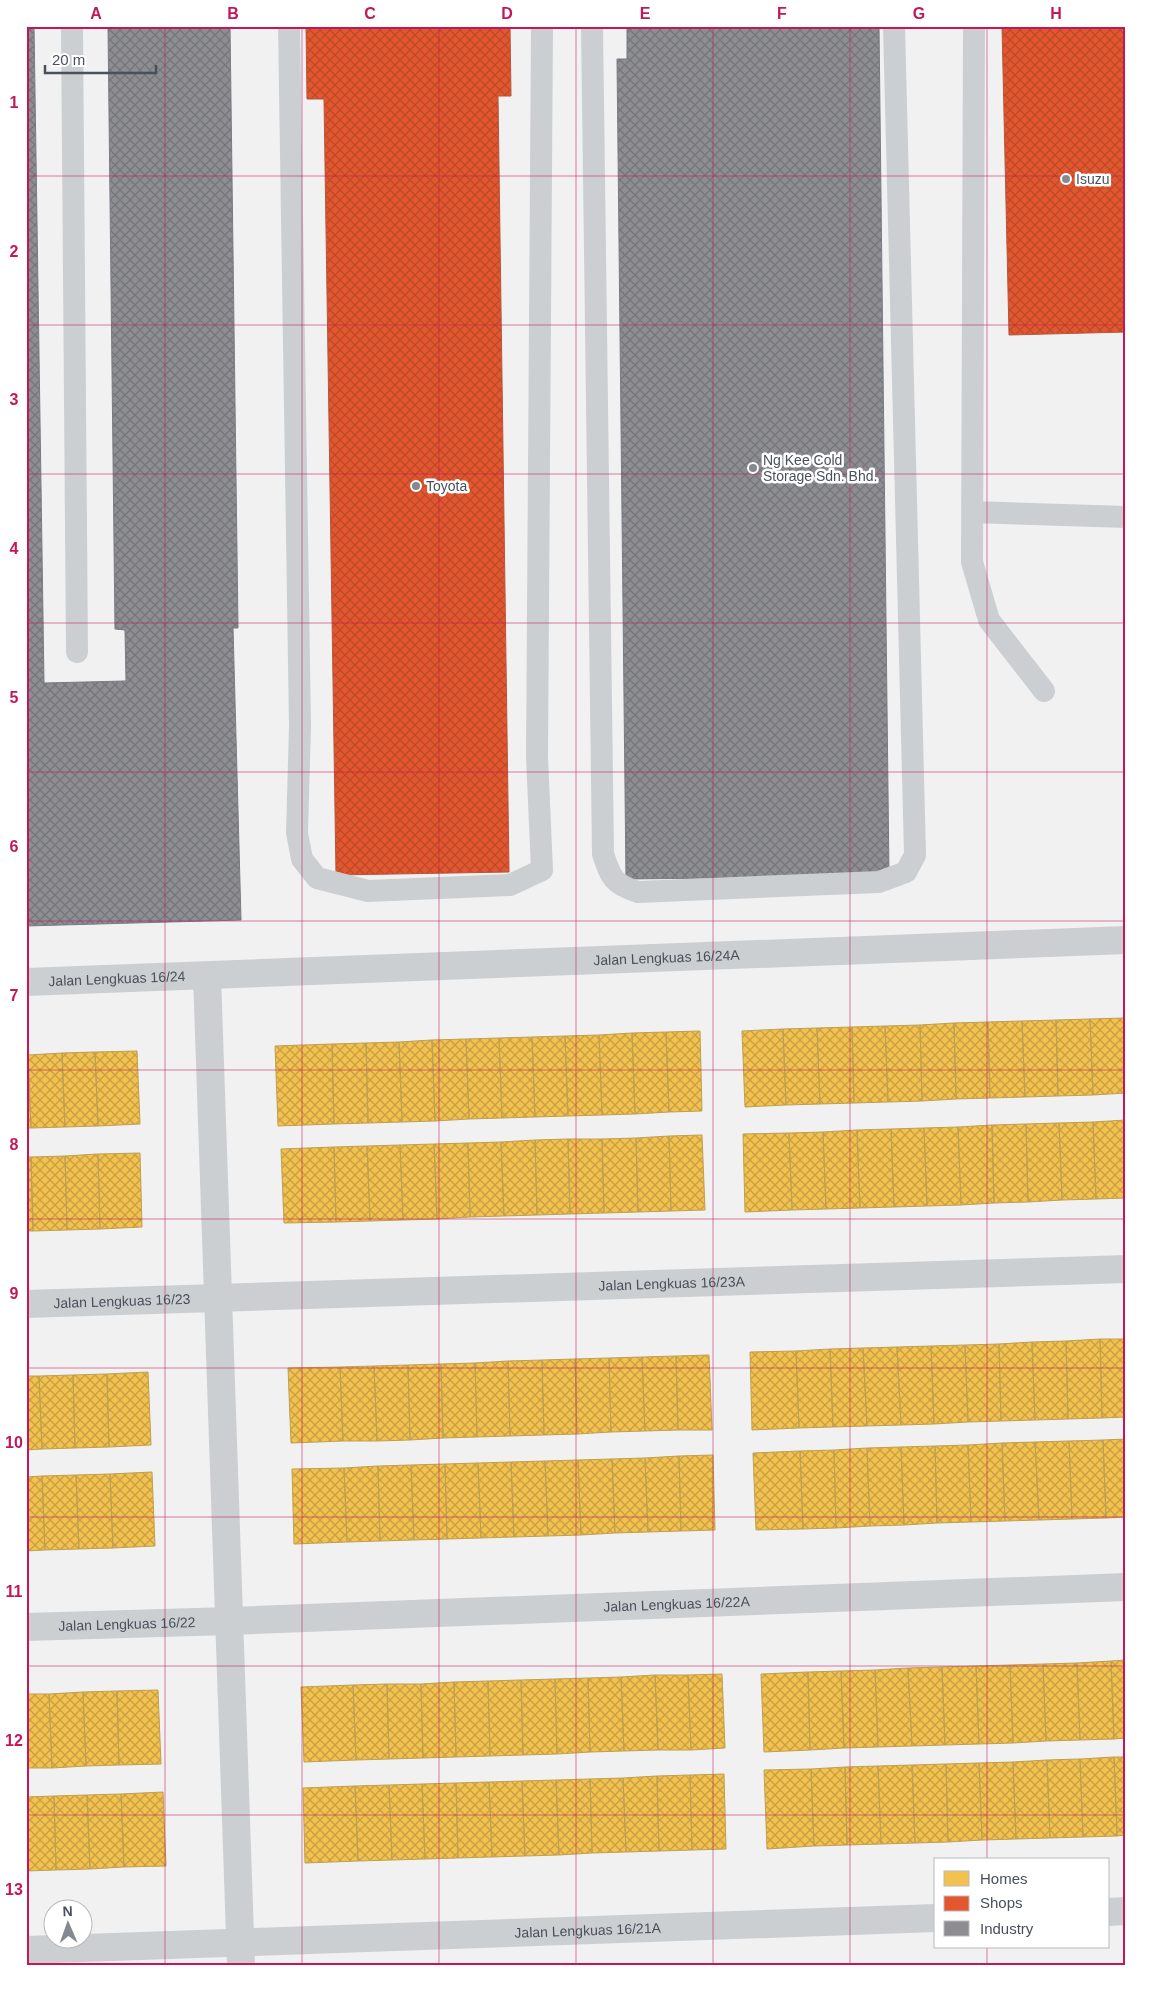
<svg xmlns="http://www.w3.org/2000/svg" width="1152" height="1991" font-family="Helvetica,sans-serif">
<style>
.homes{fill:url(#homes-cross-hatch);stroke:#bf9f52}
.shops{fill:url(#shops-cross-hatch);stroke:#b6553c}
.industry{fill:url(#industry-cross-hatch);stroke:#797b82}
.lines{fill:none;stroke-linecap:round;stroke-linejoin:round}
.service{stroke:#cccfd2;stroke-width:22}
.minor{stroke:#cccfd2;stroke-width:28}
.grid{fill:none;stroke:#c2185b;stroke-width:1;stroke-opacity:0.55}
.poi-dot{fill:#848890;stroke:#fff;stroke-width:2}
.labels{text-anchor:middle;stroke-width:5;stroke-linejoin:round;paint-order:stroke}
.poi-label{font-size:14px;fill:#49505c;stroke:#fff;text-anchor:start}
.street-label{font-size:14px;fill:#49505c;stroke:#fff}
.neatline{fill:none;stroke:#c2185b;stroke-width:2}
.grid-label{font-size:16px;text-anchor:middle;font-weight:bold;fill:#c2185b}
</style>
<defs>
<pattern id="homes-cross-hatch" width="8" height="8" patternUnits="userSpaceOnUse" patternTransform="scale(1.25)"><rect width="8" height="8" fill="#f2c14e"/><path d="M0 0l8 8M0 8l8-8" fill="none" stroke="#c69f44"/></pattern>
<pattern id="shops-cross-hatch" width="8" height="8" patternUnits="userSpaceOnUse" patternTransform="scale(1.25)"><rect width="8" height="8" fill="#e4572e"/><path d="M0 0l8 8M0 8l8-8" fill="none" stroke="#bb4a2a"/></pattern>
<pattern id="industry-cross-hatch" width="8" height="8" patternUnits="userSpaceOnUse" patternTransform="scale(1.25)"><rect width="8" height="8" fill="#8d8d92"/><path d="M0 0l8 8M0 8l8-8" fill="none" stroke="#75767a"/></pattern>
</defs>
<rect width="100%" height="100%" fill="#f1f1f1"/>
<path class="homes" d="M1126,1017V1065L1124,1018Z
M1124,1018L1126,1093L1093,1095L1090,1019Z
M1090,1019L1093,1095L1058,1096L1056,1020Z
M1056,1020L1058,1096L1025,1097L1022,1021Z
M1022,1021L1025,1097L990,1098L988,1022Z
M988,1022L990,1098L956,1099L954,1023Z
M954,1023L956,1099L922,1101L920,1025Z
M920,1025L922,1101L888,1102L885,1026Z
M885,1026L888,1102L854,1103L852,1027Z
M852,1027L854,1103L820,1104L817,1028Z
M817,1028L820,1104L786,1105L783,1029Z
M783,1029L786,1105L745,1107L742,1031Z
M700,1031L702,1111L669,1112L666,1032Z
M666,1032L669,1112L635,1114L632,1033Z
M632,1033L635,1114L602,1115L599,1035Z
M599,1035L602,1115L568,1116L565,1036Z
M565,1036L568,1116L535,1117L532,1037Z
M532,1037L535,1117L502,1118L499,1038Z
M499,1038L502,1118L469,1119L466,1039Z
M466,1039L469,1119L435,1121L432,1040Z
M432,1040L435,1121L402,1122L399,1042Z
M399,1042L402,1122L368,1123L366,1043Z
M366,1043L368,1123L334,1124L332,1044Z
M332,1044L334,1124L278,1126L275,1046Z
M137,1051L140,1124L98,1126L95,1052Z
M95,1052L98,1126L65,1127L62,1053Z
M62,1053L65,1127L31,1128L28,1055Z
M26,1055H28L31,1128H26Z
M1126,1120V1198L1096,1199L1093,1122Z
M1093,1122L1096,1199L1062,1200L1059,1123Z
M1059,1123L1062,1200L1028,1202L1026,1124Z
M1026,1124L1028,1202L994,1203L992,1125Z
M992,1125L994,1203L961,1205L958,1127Z
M958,1127L961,1205L927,1206L924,1128Z
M924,1128L927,1206L894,1207L891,1129Z
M891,1129L894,1207L860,1208L857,1130Z
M857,1130L860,1208L826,1209L823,1132Z
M823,1132L826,1209L792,1210L789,1133Z
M789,1133L792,1210L745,1212L743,1134Z
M702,1135L705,1210L671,1211L669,1136Z
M669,1136L671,1211L638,1212L636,1138Z
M636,1138L638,1212L604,1213L602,1139Z
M568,1139H602L604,1213L570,1214Z
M568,1139L570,1214L537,1215L535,1140Z
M535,1140L537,1215L504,1216L501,1142Z
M501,1142L504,1216L470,1217L468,1143Z
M468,1143L470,1217L437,1219L434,1144Z
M434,1144L437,1219L403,1220L400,1145Z
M400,1145L403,1220L370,1221L367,1146Z
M367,1146L370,1221L336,1222L334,1147Z
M334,1147L336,1222L284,1223L281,1149Z
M140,1153L142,1227L100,1229L98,1154Z
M98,1154L100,1229L67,1230L65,1156Z
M65,1156L67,1230L33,1231L31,1157Z
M26,1157H31L33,1231H26Z
M1100,1339H1126V1417L1102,1418Z
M1100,1339L1102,1418L1068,1419L1066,1341Z
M1066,1341L1068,1419L1035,1420L1032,1342Z
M1032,1342L1035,1420L1001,1421L999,1344Z
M999,1344L1001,1421L968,1422L965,1345Z
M965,1345L968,1422L934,1424L931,1346Z
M931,1346L934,1424L901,1425L897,1347Z
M897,1347L901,1425L867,1426L863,1348Z
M863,1348L867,1426L833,1427L830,1349Z
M830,1349L833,1427L799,1428L796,1351Z
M796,1351L799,1428L752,1430L750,1352Z
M709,1355L712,1430H678L676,1356Z
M676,1356L678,1430L645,1431L642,1357Z
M642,1357L645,1431L611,1432L609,1358Z
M609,1358L611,1432L577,1434L575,1359Z
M575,1359L577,1434L544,1435L542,1360Z
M542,1360L544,1435L510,1436L508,1361Z
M508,1361L510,1436L477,1437L475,1363Z
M475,1363L477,1437L443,1438L441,1364Z
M441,1364L443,1438L410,1440L408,1365Z
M408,1365L410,1440L377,1441L374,1366Z
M374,1366L377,1441H343L340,1367Z
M340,1367L343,1441L291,1443L288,1368Z
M148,1372L151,1445L109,1447L107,1374Z
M107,1374L109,1447L75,1448L73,1375Z
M73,1375L75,1448L42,1449L39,1376Z
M26,1376H39L42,1449L26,1450Z
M1126,1439V1517L1106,1518L1103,1440Z
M1103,1440L1106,1518L1072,1519L1069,1441Z
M1069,1441L1072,1519L1039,1520L1035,1442Z
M1035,1442L1039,1520L1005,1521L1002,1443Z
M1002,1443L1005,1521L971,1522L968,1445Z
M968,1445L971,1522L937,1523L935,1446Z
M935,1446L937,1523L904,1525L901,1447Z
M901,1447L904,1525L870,1526L867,1448Z
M867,1448L870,1526L836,1528L834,1450Z
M834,1450L836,1528L803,1529L800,1451Z
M800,1451L803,1529L756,1530L753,1453Z
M713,1455L715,1530L681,1531L679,1456Z
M679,1456L681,1531L648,1532L645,1458Z
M645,1458L648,1532L615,1533L612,1459Z
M612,1459L615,1533L581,1535L578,1460Z
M578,1460L581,1535L548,1536L545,1461Z
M545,1461L548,1536L514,1537L511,1462Z
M511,1462L514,1537L481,1538L478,1463Z
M478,1463L481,1538L447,1539L445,1464Z
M445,1464L447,1539L414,1540L411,1465Z
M411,1465L414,1540L380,1541L378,1466Z
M378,1466L380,1541L347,1542L344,1468Z
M344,1468L347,1542L294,1544L292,1469Z
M152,1472L155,1546L113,1548L110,1474Z
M110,1474L113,1548L79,1549L76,1475Z
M76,1475L79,1549L45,1550L42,1476Z
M42,1476L45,1550L26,1551V1477Z
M1126,1660V1738L1114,1739L1111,1661Z
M1111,1661L1114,1739L1080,1740L1077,1663Z
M1077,1663L1080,1740L1046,1741L1043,1664Z
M1043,1664L1046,1741L1013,1743L1010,1665Z
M1010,1665L1013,1743L979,1744L976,1666Z
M976,1666L979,1744L945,1745L942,1667Z
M942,1667L945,1745L912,1746L908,1668Z
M908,1668L912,1746L878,1747L875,1670Z
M875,1670L878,1747L844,1748L841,1671Z
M841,1671L844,1748L810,1750L808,1672Z
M808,1672L810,1750L764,1752L761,1674Z
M722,1674L725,1748L691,1750L688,1675Z
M655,1675H688L691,1750H658Z
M655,1675L658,1750L624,1751L621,1677Z
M621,1677L624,1751L590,1752L588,1678Z
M588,1678L590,1752L557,1754L555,1679Z
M555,1679L557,1754L523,1755L521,1680Z
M521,1680L523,1755L490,1756L488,1681Z
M488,1681L490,1756L456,1757L454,1682Z
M454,1682L456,1757L423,1758L421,1684Z
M387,1684H421L423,1758L389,1759Z
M387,1684L389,1759L356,1760L353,1685Z
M353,1685L356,1760L304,1762L301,1687Z
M158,1690L161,1764L119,1765L117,1691Z
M117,1691L119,1765L86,1766L83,1692Z
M83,1692L86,1766L52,1768L49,1694Z
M26,1694H49L52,1768H26Z
M1114,1757H1126V1835L1117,1836Z
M1114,1757L1117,1836L1083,1837L1080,1759Z
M1080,1759L1083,1837L1050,1838L1047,1760Z
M1047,1760L1050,1838L1016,1839L1013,1762Z
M1013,1762L1016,1839L982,1840L979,1763Z
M979,1763L982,1840L948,1842L946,1764Z
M946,1764L948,1842L915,1843L912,1765Z
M912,1765L915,1843L881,1844L878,1766Z
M878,1766L881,1844L847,1845L845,1767Z
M845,1767L847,1845L814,1846L811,1769Z
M811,1769L814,1846L767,1849L764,1770Z
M724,1774L726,1849L692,1850L690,1775Z
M690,1775L692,1850L659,1851L657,1776Z
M657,1776L659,1851L626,1852L623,1778Z
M623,1778L626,1852L592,1853L590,1779Z
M590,1779L592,1853L559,1855L556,1780Z
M556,1780L559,1855L525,1856L522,1781Z
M522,1781L525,1856L492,1857L489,1782Z
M489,1782L492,1857L458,1858L456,1783Z
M456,1783L458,1858L425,1859L422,1784Z
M422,1784L425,1859L392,1860L389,1785Z
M389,1785L392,1860L358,1861L355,1786Z
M355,1786L358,1861L305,1863L303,1788Z
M163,1792L166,1866L124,1867L121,1794Z
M121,1794L124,1867L90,1869L87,1795Z
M87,1795L90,1869L56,1870L54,1796Z
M54,1796L56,1870L26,1871V1797Z"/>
<path class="shops" d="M306,26H510L511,96H498L509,872L336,875L324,99H307Z
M1002,26H1126V332L1009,335Z"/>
<path class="industry" d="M26,26H34L44,683L126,681L125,630L115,629L108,26H230L238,628H233L241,920L26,926Z
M627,26H879L889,876L626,879L617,59H627Z"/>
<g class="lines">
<path class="service" d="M72,26L77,652
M289,26L300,726L297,833L302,859L317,878L368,891L510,885L542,870L537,757L542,26
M592,26L603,854C611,878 613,884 638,892L879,882L906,872L915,855L894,26
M974,26L972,562L989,620L1044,691
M972,512L1126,517"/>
<g class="minor">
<path d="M207,976L241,1965"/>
<path id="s1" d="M26,982L1126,940"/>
<path id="s2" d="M26,1304L1126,1269"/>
<path id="s3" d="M26,1627L229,1621L1126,1587"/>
<path d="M1108,1912L1126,1911"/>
<path id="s4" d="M26,1950L936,1918"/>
</g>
</g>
<path class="grid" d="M165,26V1965M302,26V1965M439,26V1965M576,26V1965M713,26V1965M850,26V1965M987,26V1860M26,176H1126M26,325H1126M26,474H1126M26,623H1126M26,772H1126M26,921H1126M26,1070H1126M26,1219H1126M26,1368H1126M26,1517H1126M26,1666H1126M26,1815H1126M987,1947V1965"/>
<g class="poi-dot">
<circle cx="1066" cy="179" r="5"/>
<circle cx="753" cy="468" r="5"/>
<circle cx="416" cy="486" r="5"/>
</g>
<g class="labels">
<g class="poi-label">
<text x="1076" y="184">Isuzu</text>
<text x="763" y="465">Ng Kee Cold<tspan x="763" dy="16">Storage Sdn. Bhd.</tspan></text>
<text x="426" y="491">Toyota</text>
</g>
<g class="street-label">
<text dy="5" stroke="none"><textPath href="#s1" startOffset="641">Jalan Lengkuas 16/24A</textPath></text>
<text dy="5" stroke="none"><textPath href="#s1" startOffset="91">Jalan Lengkuas 16/24</textPath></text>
<text dy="5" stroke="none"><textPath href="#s2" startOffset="646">Jalan Lengkuas 16/23A</textPath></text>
<text dy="5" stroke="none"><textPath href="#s2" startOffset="96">Jalan Lengkuas 16/23</textPath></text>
<text dy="5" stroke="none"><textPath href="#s3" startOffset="651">Jalan Lengkuas 16/22A</textPath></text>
<text dy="5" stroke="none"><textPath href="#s3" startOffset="101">Jalan Lengkuas 16/22</textPath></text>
<text dy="5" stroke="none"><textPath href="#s4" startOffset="562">Jalan Lengkuas 16/21A</textPath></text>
</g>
</g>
<rect width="1152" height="1991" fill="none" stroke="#ffffff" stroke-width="55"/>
<rect x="934" y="1858" width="175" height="90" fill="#ffffff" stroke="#b6b9be"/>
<rect x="944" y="1871" width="25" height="15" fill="#f2c14e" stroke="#b6b9be"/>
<text x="980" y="1884" font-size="15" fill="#49505c">Homes</text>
<rect x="944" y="1896" width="25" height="15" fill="#e4572e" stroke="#b6b9be"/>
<text x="980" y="1908" font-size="15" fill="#49505c">Shops</text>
<rect x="944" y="1921" width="25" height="15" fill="#8d8d92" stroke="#b6b9be"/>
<text x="980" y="1934" font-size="15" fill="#49505c">Industry</text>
<g transform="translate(68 1924) rotate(358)"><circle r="24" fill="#ffffff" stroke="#b6b9be"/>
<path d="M0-4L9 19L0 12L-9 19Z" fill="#848890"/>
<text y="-8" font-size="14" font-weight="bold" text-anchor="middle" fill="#49505c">N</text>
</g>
<path d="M45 65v8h111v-8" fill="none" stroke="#49505c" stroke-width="2.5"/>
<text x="52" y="65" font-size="15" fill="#49505c" stroke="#ffffff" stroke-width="4" paint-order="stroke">20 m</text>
<rect x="28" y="28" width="1096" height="1936" class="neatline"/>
<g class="grid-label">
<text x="96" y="19">A</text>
<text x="233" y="19">B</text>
<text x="370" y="19">C</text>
<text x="507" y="19">D</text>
<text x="645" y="19">E</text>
<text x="782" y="19">F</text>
<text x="919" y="19">G</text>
<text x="1056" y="19">H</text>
<text x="14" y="108">1</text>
<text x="14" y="257">2</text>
<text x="14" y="405">3</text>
<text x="14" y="554">4</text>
<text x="14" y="703">5</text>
<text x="14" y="852">6</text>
<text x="14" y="1001">7</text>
<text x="14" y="1150">8</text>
<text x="14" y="1299">9</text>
<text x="14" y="1448">10</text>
<text x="14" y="1597">11</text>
<text x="14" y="1746">12</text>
<text x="14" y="1895">13</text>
</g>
</svg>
